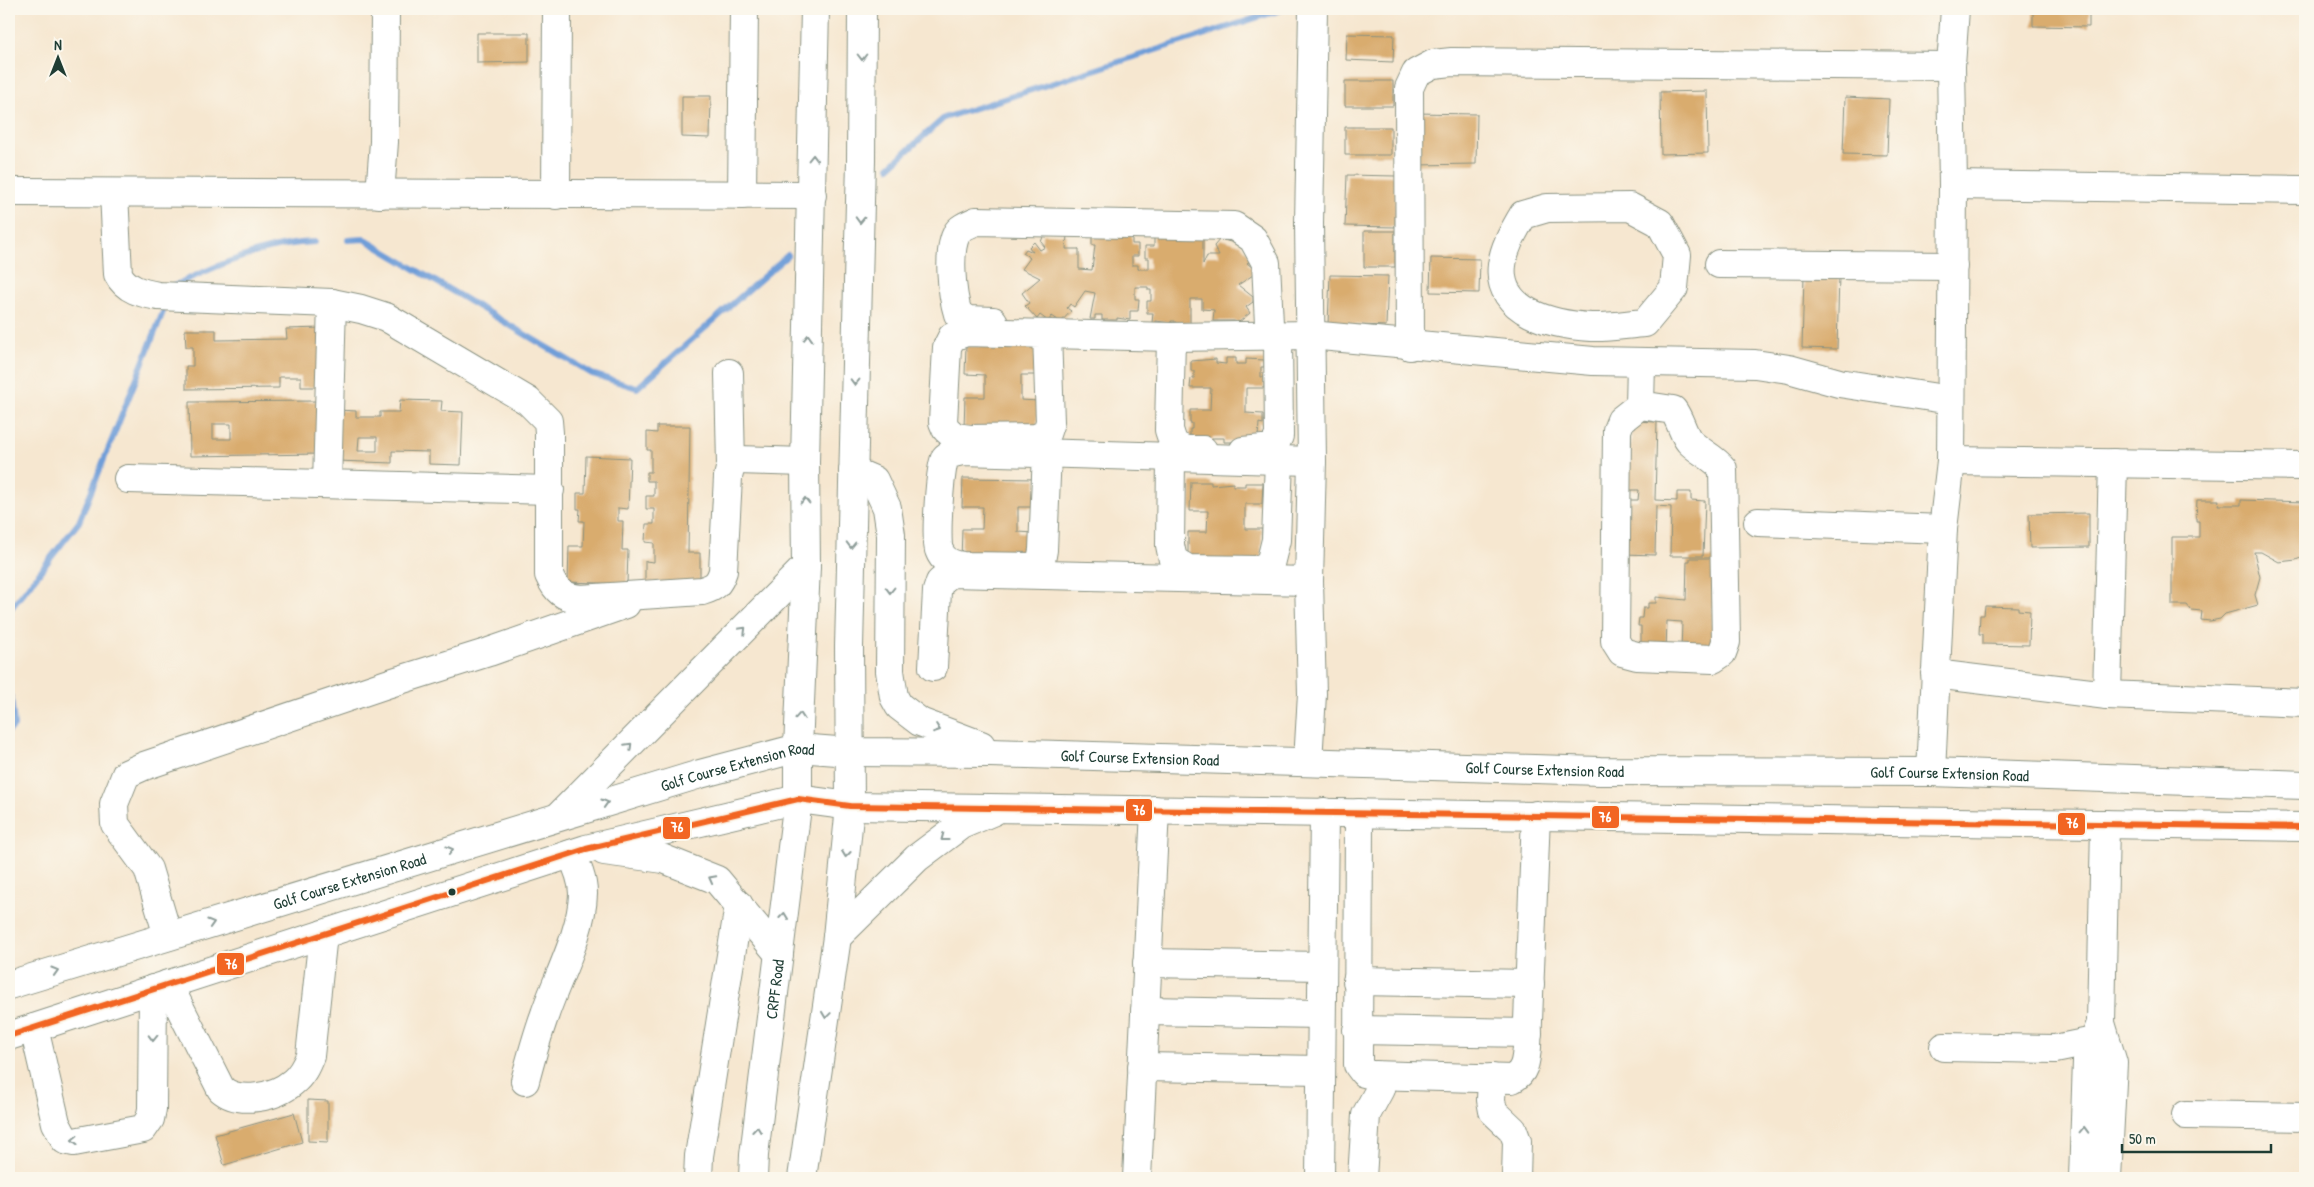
<svg xmlns="http://www.w3.org/2000/svg" width="2314" height="1187" font-family="'Patrick Hand',sans-serif">
<style>
.lines{fill:none;stroke-linecap:round;stroke-linejoin:round}
.stream{stroke:#709ed8;stroke-width:6}
.building{fill:#d9ac6e;fill-rule:evenodd}
.minor-casing{stroke:#8a9282;stroke-width:30}
.major-casing{stroke:#8a9282;stroke-width:30}
.minor{stroke:#fff;stroke-width:28}
.major{stroke:#fff;stroke-width:28}
.bus-1-casing{stroke:#fbf7ec;stroke-width:10}
.bus-1{stroke:#f26522;stroke-width:6}
.oneway{stroke:#8f9e9a}
.bus-dot{fill:#1f3d34;stroke:#fbf7ec;stroke-width:2}
.labels{text-anchor:middle;stroke-width:5;stroke-linejoin:round;paint-order:stroke}
.street-label{font-size:16px;fill:#1f3d34;stroke:#fbf7ec}
.line-badge{stroke:#fbf7ec;stroke-width:2}
.badge-label{font-size:14px;text-anchor:middle;font-weight:bold;fill:#fff}
</style>
<rect width="100%" height="100%" fill="#fbf7ec"/>
<filter id="ink" filterUnits="userSpaceOnUse"><feTurbulence type="fractalNoise" baseFrequency=".02" numOctaves="2"/><feDisplacementMap in="SourceGraphic" scale="10" xChannelSelector="R" yChannelSelector="G"/><feConvolveMatrix kernelMatrix="1 2 1 2 8 2 1 2 1" color-interpolation-filters="sRGB"/></filter>
<filter id="wash" filterUnits="userSpaceOnUse"><feTurbulence type="fractalNoise" baseFrequency=".0096" numOctaves="4" result="noise"/><feDisplacementMap in="SourceGraphic" scale="20" xChannelSelector="R" yChannelSelector="G"/><feGaussianBlur stdDeviation="1.12" result="paint"/><feColorMatrix in="noise" values="0 0 0 0 0 0 0 0 0 0 0 0 0 0 0 0 0 1.4 0 .05"/><feComposite in="paint" operator="in"/></filter>
<g filter="url(#wash)">
<rect width="100%" height="100%" fill="#f6e7d0"/>
<g class="lines">
<path class="stream" d="M889,167L944,118L1284,9
M348,240L364,239L592,374L637,388L788,255
M174,286C214,266 270,243 315,242
M9,611L79,522L163,312
M9,696L11,697L14,726L9,731"/>
</g>
<g id="blocks">
<path class="building" d="M2033,9H2089V27L2033,26Z
M477,33H529V62L477,63Z
M1347,34L1394,35L1393,62L1346,60Z
M1345,81H1393V106H1345Z
M1707,91L1708,153L1661,154L1660,92Z
M682,96H711L710,138L682,137Z
M1845,97L1889,99L1887,155L1843,154Z
M1414,113L1477,114L1476,164L1415,165Z
M1345,127H1391V155H1345Z
M1347,175L1396,176L1395,227L1345,226Z
M1364,231H1395V267H1364Z
M1044,234L1067,235L1066,249H1079V269L1092,270L1095,245H1092V237H1103V234L1132,235V244H1138V256H1132V265H1138V269H1149V258H1145V246H1154V236L1203,237V264L1207,256H1219L1214,246L1220,239L1241,245L1253,259L1247,263L1254,269L1253,275L1238,285L1253,297V302L1246,307L1250,313L1238,323L1234,321H1213L1214,310L1202,309V299H1190V323H1175V321H1171V323L1156,321V323H1152L1153,313H1147V301H1151V290H1148V287H1135V299H1139L1138,311H1130V320L1117,318V320H1102V315H1095V319H1090L1095,293L1085,291L1074,307L1070,304L1067,308L1071,311L1061,322L1052,316L1048,321L1040,315L1037,319L1025,306L1029,303L1022,293L1040,278L1022,269L1030,258L1023,253L1026,249L1033,252L1029,247L1034,242L1040,250L1045,247L1041,242Z
M1431,258L1480,259L1479,293L1430,292Z
M1330,275L1388,276L1386,326L1328,324Z
M1804,275L1839,276L1837,349L1802,348Z
M322,328L323,387H301V377H279V388L186,389V366H193V347H186L185,330H216V340L287,339L286,329Z
M966,346L1039,347L1038,375H1021V400L1038,401L1037,430L964,428L965,397H985V375L965,374Z
M1226,358H1236V364H1246V359L1264,360V367H1261V377H1264V388H1246V413L1263,414V424L1259,423L1258,437L1238,438V442H1224V438H1212V442L1190,441V429H1192V423H1190V410H1210L1211,388H1190L1191,378H1194V371H1191V361L1216,359V363L1226,364Z
M400,400L442,401L441,411L463,412L461,465L429,464V452L392,451V463L337,461L338,410L356,411V417H380V412H399ZM359,437H377V451H358Z
M319,401V454L190,456L189,402ZM213,424H231V439H213Z
M1632,421L1657,422L1655,500L1677,501V492H1691V500L1705,501L1703,556H1670L1671,507L1656,506L1655,555L1624,554L1626,500H1638L1639,490H1626L1625,446H1631Z
M657,426H690L688,553H700V584L645,583V561L654,562V543L645,542L646,524H654V509H646V496H654V481H647V472H651V450H647V432L657,433Z
M586,456L630,458L628,509L618,508V521H623L622,550H628L627,584L568,582L569,546H583L584,521H579L580,509H577V493H585Z
M963,478L1036,479L1035,507H1018V532L1035,533V562L961,561L962,529H982L983,507H962Z
M1191,482H1211V485L1233,483V486H1245V483H1263L1262,504H1245V529H1262L1261,561L1188,560V532H1207L1208,511H1190Z
M2197,500H2219L2218,505H2241V500L2305,502V556L2296,560L2279,562L2261,552H2254L2260,577L2255,595L2258,605L2225,614L2220,619L2210,621L2201,620L2202,611L2191,610L2187,605H2172V537H2199V521H2196Z
M2089,513V547L2030,548L2029,514Z
M1690,558H1714L1712,653L1681,652L1682,622L1667,621L1666,650L1641,649V626H1638L1639,618H1642L1643,608H1648V603H1656V597L1686,600L1687,561H1690Z
M1985,606L2018,607V610L2030,611L2029,645L1983,644V634H1979L1980,615H1984Z
M308,1100L328,1101V1142L308,1141Z
M294,1113L302,1142L224,1165L215,1135Z"/>
</g>
</g>
<g filter="url(#ink)">
<use href="#blocks" fill-opacity="0" stroke="#8a9282" stroke-width="1"/>
<g class="lines">
<defs>
<g id="minor">
<path d="M1953,185L2305,190"/>
<path d="M9,192L812,195"/>
<path d="M114,193L118,274C126,290 142,293 158,296L332,303L361,309L386,317L528,401L548,421L549,433V575C556,591 563,597 581,599L702,591C715,587 719,584 723,571L728,477L731,465L738,460L805,462"/>
<path d="M380,194L384,142L385,9"/>
<path d="M556,195L557,9"/>
<path d="M742,195L744,9"/>
<path d="M1630,207L1660,223L1677,255L1674,288L1645,323C1628,324 1609,328 1591,327C1555,325 1496,313 1502,265C1504,247 1514,231 1523,215L1547,208Z"/>
<path d="M1719,264L1953,266"/>
<path d="M993,321L968,320L958,314C952,295 947,251 957,233C960,227 970,224 976,221L1234,226L1253,239L1266,263L1269,324"/>
<path d="M1047,334L1050,422L1046,434L1036,438L970,439L955,437L946,429L943,422L947,347L952,337L966,332L1171,337L1310,335L1593,361L1755,364L1789,369L1839,383L1951,400"/>
<path d="M1171,337L1169,430L1174,445L1186,450H1203"/>
<path d="M1410,346L1409,88L1416,73L1433,64L1452,62L1951,66"/>
<path d="M729,373L731,465"/>
<path d="M1640,405L1673,410C1680,419 1683,434 1689,441C1699,452 1714,457 1723,469L1726,642L1722,653L1713,659L1637,656L1622,652L1615,641L1617,430L1621,420L1640,405L1641,363"/>
<path d="M1243,451L1273,448L1279,436L1278,336"/>
<path d="M1047,452L1043,550L1041,561L1034,567L963,566C952,565 943,561 939,550C935,542 940,465 945,458C949,453 958,452 963,451L1312,461"/>
<path d="M1171,457L1170,545L1173,560L1188,569L1257,570L1270,564L1276,540L1279,460"/>
<path d="M1951,461L2305,466"/>
<path d="M128,479L550,490"/>
<path d="M327,484L332,303"/>
<path d="M1758,522L1943,529"/>
<path d="M933,667L937,591L940,582L951,573L1309,581"/>
<path d="M1935,674L2107,695L2305,703"/>
<path d="M2107,695L2113,463"/>
<path d="M1308,762L1312,694L1309,581L1312,461L1309,223L1313,9"/>
<path d="M1931,772L1943,529L1951,461L1953,185L1951,66L1955,9"/>
<path d="M1359,813L1358,1065L1364,1073L1372,1075L1512,1079C1525,1073 1526,1060 1527,1047L1536,815"/>
<path d="M2105,824L2101,1023L2113,1063L2107,1178"/>
<path d="M168,936L148,869L115,824L114,804L126,774L144,766L387,684L489,652L626,604"/>
<path d="M1147,963L1322,966"/>
<path d="M1357,981L1530,984"/>
<path d="M168,984L221,1089C239,1105 276,1097 293,1082C302,1075 306,1066 310,1056L323,934"/>
<path d="M1145,1011L1321,1014"/>
<path d="M34,1028L56,1123L65,1140L74,1142L143,1129L150,1119L152,1109L153,989"/>
<path d="M1357,1030L1528,1033"/>
<path d="M1944,1047L2055,1049L2094,1041"/>
<path d="M1142,1067L1321,1070"/>
<path d="M1492,1078L1491,1100L1493,1111L1513,1130L1517,1141L1516,1178"/>
<path d="M525,1081C531,1058 537,1036 545,1014C557,978 582,933 583,894C583,879 577,866 571,854"/>
<path d="M2186,1115L2305,1117"/>
<path d="M698,1178L699,1156L739,905"/>
<path id="s1" d="M753,1178L754,1155L798,799"/>
<path d="M802,1178L837,937L850,806"/>
<path d="M1137,1178L1155,810"/>
<path d="M1320,1178L1324,812"/>
<path d="M1362,1178L1366,1115L1380,1089L1376,1075"/>
<path d="M2083,1178L2087,1061L2101,1023"/>
</g>
<g id="major">
<path d="M853,471L874,480L887,508L891,535L890,671L894,697L899,706L920,722L981,745"/>
<path d="M798,799V748L806,566L805,462L815,9"/>
<path d="M850,806L849,647L861,161L862,9"/>
<path d="M560,815L806,566"/>
<path d="M604,851L664,859L717,880L779,954"/>
<path d="M837,937L917,858L961,825L994,811"/>
<path id="s2" d="M9,985L700,774L798,748L850,752L990,753L1600,771L1931,772L2305,785"/>
<path d="M9,1036L586,849L798,799L850,806L2305,827"/>
</g>
</defs>
<use href="#minor" class="minor-casing"/>
<use href="#major" class="major-casing"/>
<use href="#minor" class="minor"/>
<use href="#major" class="major"/>
<defs>
<path id="bus-1" d="M9,1036L586,849L798,799L850,806L2305,827"/>
</defs>
<use href="#bus-1" class="bus-1-casing"/>
<use href="#bus-1" class="bus-1"/>
</g>
<defs><path id="oneway-chevron" d="M-2-3.5L2.5 0L-2 3.5" fill="none" stroke-width="1.6" stroke-linecap="round" stroke-linejoin="round" transform="scale(1.25)"/></defs>
<g class="oneway">
<use href="#oneway-chevron" transform="translate(862 57) rotate(90)"/>
<use href="#oneway-chevron" transform="translate(813 158) rotate(-89)"/>
<use href="#oneway-chevron" transform="translate(860 220) rotate(92)"/>
<use href="#oneway-chevron" transform="translate(808 338) rotate(-88)"/>
<use href="#oneway-chevron" transform="translate(855 382) rotate(91)"/>
<use href="#oneway-chevron" transform="translate(805 501) rotate(-90)"/>
<use href="#oneway-chevron" transform="translate(851 545) rotate(91)"/>
<use href="#oneway-chevron" transform="translate(890 590) rotate(91)"/>
<use href="#oneway-chevron" transform="translate(743 630) rotate(-45)"/>
<use href="#oneway-chevron" transform="translate(800 716) rotate(-86)"/>
<use href="#oneway-chevron" transform="translate(937 729) rotate(20)"/>
<use href="#oneway-chevron" transform="translate(629 746) rotate(-45)"/>
<use href="#oneway-chevron" transform="translate(605 803) rotate(-17)"/>
<use href="#oneway-chevron" transform="translate(944 838) rotate(143)"/>
<use href="#oneway-chevron" transform="translate(450 850) rotate(-17)"/>
<use href="#oneway-chevron" transform="translate(846 854) rotate(96)"/>
<use href="#oneway-chevron" transform="translate(712 879) rotate(-152)"/>
<use href="#oneway-chevron" transform="translate(784 916) rotate(-83)"/>
<use href="#oneway-chevron" transform="translate(211 923) rotate(-17)"/>
<use href="#oneway-chevron" transform="translate(55 971) rotate(-17)"/>
<use href="#oneway-chevron" transform="translate(826 1015) rotate(98)"/>
<use href="#oneway-chevron" transform="translate(153 1038) rotate(91)"/>
<use href="#oneway-chevron" transform="translate(757 1130) rotate(-83)"/>
<use href="#oneway-chevron" transform="translate(2084 1130) rotate(-88)"/>
<use href="#oneway-chevron" transform="translate(75 1140) rotate(179)"/>
</g>
</g>
<circle class="bus-dot" cx="452" cy="892" r="4.5"/>
<g class="labels">
<g class="street-label">
<text dy="6" stroke="none"><textPath href="#s2" startOffset="1166">Golf Course Extension Road</textPath></text>
<text dy="6" stroke="none"><textPath href="#s2" startOffset="761">Golf Course Extension Road</textPath></text>
<text dy="6" stroke="none"><textPath href="#s2" startOffset="1571">Golf Course Extension Road</textPath></text>
<text dy="6" stroke="none"><textPath href="#s2" startOffset="1976">Golf Course Extension Road</textPath></text>
<text dy="6" stroke="none"><textPath href="#s2" startOffset="356">Golf Course Extension Road</textPath></text>
<text dy="6" stroke="none"><textPath href="#s1" startOffset="190">CRPF Road</textPath></text>
</g>
</g>
<g class="line-badge">
<rect x="1125" y="798" width="28" height="24" rx="5" fill="#f26522"/>
<rect x="1591" y="805" width="29" height="24" rx="5" fill="#f26522"/>
<rect x="2057" y="812" width="29" height="24" rx="5" fill="#f26522"/>
<rect x="662" y="816" width="29" height="24" rx="5" fill="#f26522"/>
<rect x="216" y="952" width="29" height="24" rx="5" fill="#f26522"/>
</g>
<g class="badge-label">
<text x="1139" y="815">76</text>
<text x="1605" y="822">76</text>
<text x="2072" y="828">76</text>
<text x="677" y="832">76</text>
<text x="231" y="969">76</text>
</g>
<rect width="2314" height="1187" fill="none" stroke="#fbf7ec" stroke-width="30"/>
<g transform="translate(58 58)" stroke="#fbf7ec" stroke-width="4" paint-order="stroke">
<path d="M0-4L9 19L0 12L-9 19Z" fill="#1f3d34"/>
<text y="-8" font-size="14" font-weight="bold" text-anchor="middle" fill="#1f3d34">N</text>
</g>
<path d="M2122 1144v8h149v-8" fill="none" stroke="#1f3d34" stroke-width="2.5"/>
<text x="2129" y="1144" font-size="15" fill="#1f3d34" stroke="#fbf7ec" stroke-width="4" paint-order="stroke">50 m</text>
</svg>
